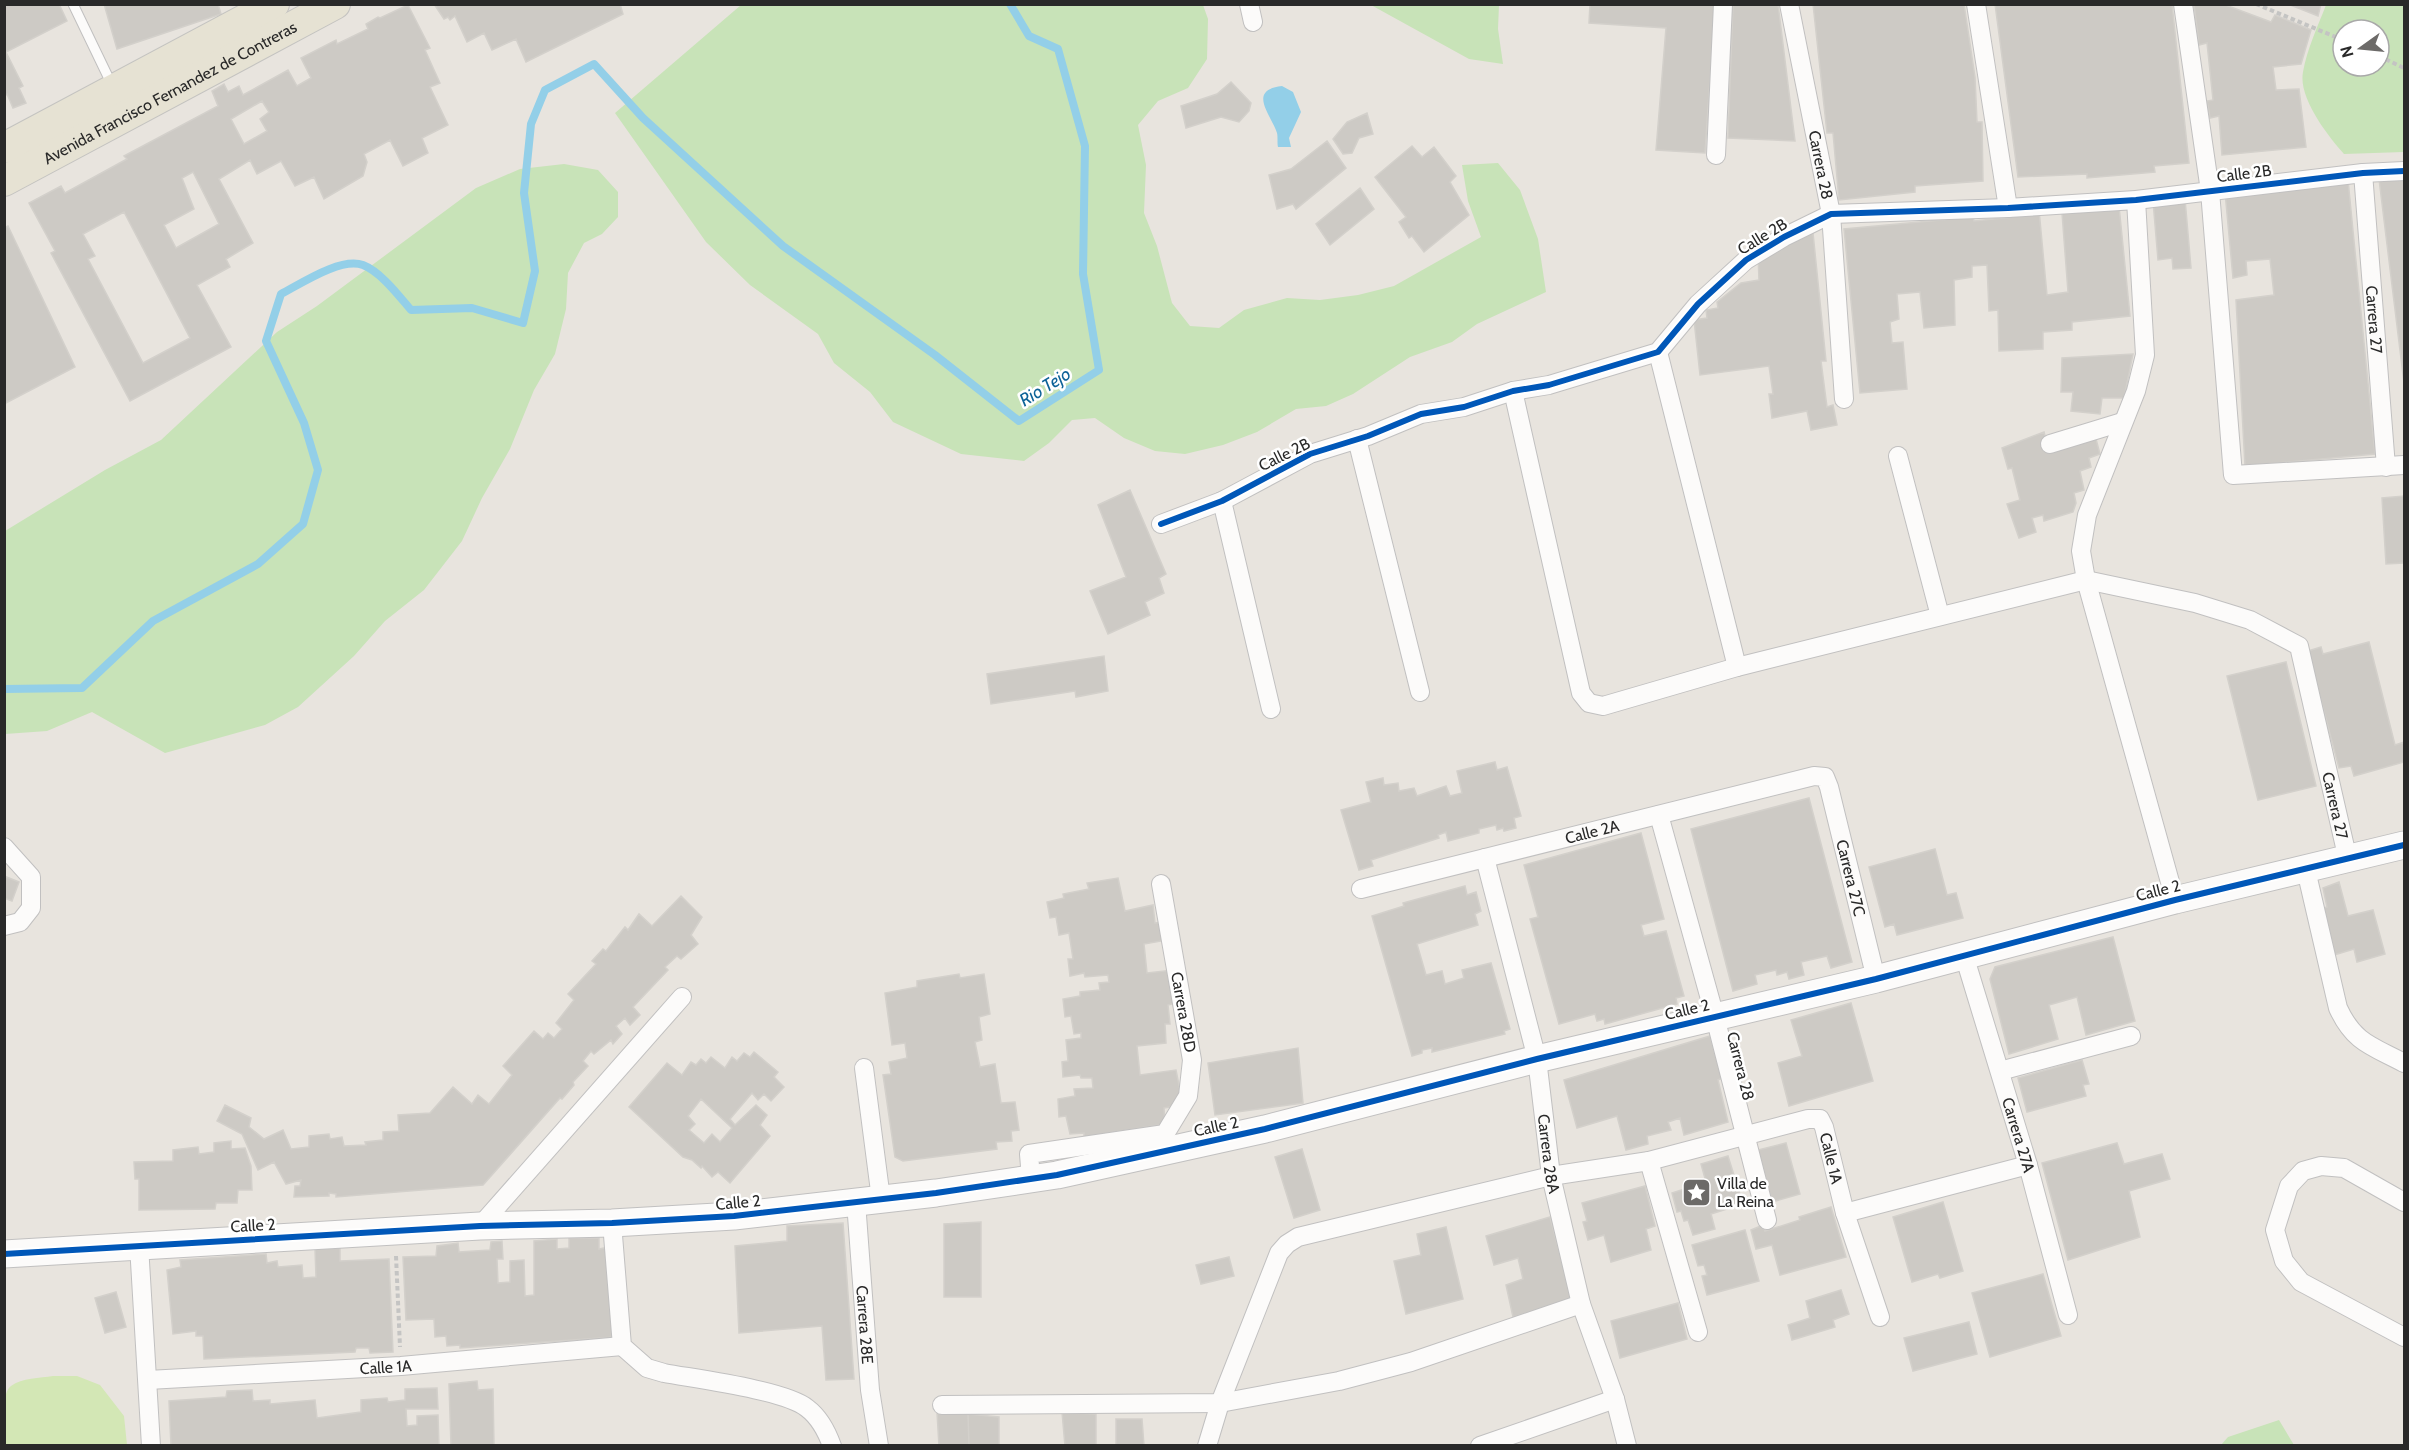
<svg xmlns="http://www.w3.org/2000/svg" width="2409" height="1450" font-family="Cabin,sans-serif">
<style>
.green{fill:#c8e3b8;fill-rule:evenodd}
.pitch{fill:#d3e7b5}
.water{fill:#93cfe8}
.lines{fill:none;stroke-linecap:round;stroke-linejoin:round}
.stream{stroke:#93cfe8;stroke-width:8}
.building{fill:#cdcac5;stroke:#d3d0cb;stroke-width:1.5;fill-rule:evenodd}
.lane-casing{stroke:#c1c0c0;stroke-width:11}
.street-casing{stroke:#c1c0c0;stroke-width:20}
.secondary-casing{stroke:#c1c0c0;stroke-width:29}
.primary-casing{stroke:#c4c3c0;stroke-width:32}
.path{stroke:#c4c4c3;stroke-width:4;stroke-dasharray:4.5 3;stroke-linecap:butt}
.lane{stroke:#fcfbfa;stroke-width:9}
.street{stroke:#fcfbfa;stroke-width:18}
.secondary{stroke:#fcfbfa;stroke-width:27}
.primary{stroke:#e6e2d3;stroke-width:30}
.cycleway-casing{stroke:#fff;stroke-width:10}
.cycleway{stroke:#0057b8;stroke-width:6}
.labels{text-anchor:middle;stroke-width:5;stroke-linejoin:round;paint-order:stroke}
.street-label{font-size:16px;fill:#292929;stroke:#fff}
.poi-label{font-size:16px;fill:#292929;stroke:#fff;text-anchor:start}
.water-label{font-size:18px;font-style:italic;fill:#0e6398;stroke:#fff}
</style>
<rect width="100%" height="100%" fill="#e8e4de"/>
<path class="green" d="M741,5H1203L1208,19L1207,59L1188,88L1158,101L1138,125L1146,165L1144,213L1157,246L1172,303L1190,326L1219,328L1244,310L1287,298L1320,300L1358,295L1394,286L1481,237L1468,201L1462,165L1498,163L1520,190L1538,239L1546,292L1477,324L1452,342L1410,357L1353,394L1326,406L1296,409L1257,432L1223,445L1185,454L1155,451L1124,438L1095,418L1072,420L1049,443L1024,461L961,454L893,422L870,392L834,363L818,334L750,285L706,242L615,113Z
M1371,5H1499L1498,29L1503,64L1469,59Z
M2326,5H2404V152L2344,154C2328,136 2298,98 2303,72C2307,49 2318,26 2326,5ZM2343,30H2379V66H2343Z
M564,164L598,170L618,192V217L602,234L584,243L568,273L566,309L555,354L534,390L510,449L482,498L462,541L424,590L385,621L354,656L298,707L265,725L165,753L92,712L47,731L5,734V531L105,470L161,440L277,332L317,306L476,188L520,169Z
M2279,1420L2294,1445H2221L2228,1437Z"/>
<path class="pitch" d="M53,1376H77L100,1385L124,1416L127,1445H5C4,1432 0,1394 11,1386C22,1378 40,1378 53,1376Z"/>
<path class="water" d="M1282,86L1293,92L1301,112L1289,138L1291,147H1278C1277,143 1278,137 1277,133C1272,116 1246,90 1282,86Z"/>
<g class="lines">
<path class="stream" d="M4,689L82,688L153,621L258,564L303,524L318,470L304,423L266,341L281,294C302,283 341,257 363,265C381,272 399,296 411,310L472,308L523,323L535,271L524,193L531,124L545,90L594,64L643,118L783,246L935,355L1019,421L1099,370L1083,274L1085,146L1058,49L1029,36L1010,4"/>
</g>
<path class="building" d="M4,4H59L67,21L6,52L23,86L19,88L26,103L13,108L7,94L4,96Z
M104,4H218L221,14L117,49Z
M434,4H620L623,14L526,62L516,39L492,50L484,33L467,42L455,16L450,20L448,17L444,19Z
M1590,4H1715L1705,153L1656,150L1666,28L1589,23Z
M1733,4H1778L1795,141L1728,138Z
M1813,4H1964L1975,77L1977,122H1982L1983,181L1915,186V192L1839,200L1833,133H1827Z
M1995,4H2172L2189,163L2154,166L2155,172L2087,178V174L2018,177Z
M2194,4H2223L2271,22L2275,15L2311,30L2301,64L2273,67L2276,90L2299,89L2306,147L2222,155L2219,116L2210,118L2207,101L2213,100L2207,43L2199,45Z
M2288,4H2321L2318,16Z
M408,5L430,48L425,50L440,83L430,87L448,125L422,138L428,153L403,166L390,140L364,154L367,162L363,176L324,199L314,177L295,186L281,161L257,174L250,160L219,179L253,243L226,259L230,267L197,285L231,347L130,401L51,253L55,251L29,203L61,186L65,193L127,159L124,156L218,106L212,91L224,84L228,92L239,86L243,95L288,70L297,86L311,78L301,58L336,40L337,44L368,29L366,24L378,17L380,18ZM262,101L269,112L260,119L267,131L244,144L231,119ZM193,172L219,224L176,248L164,225L194,209L182,178ZM124,212L190,338L143,363L88,259L95,256L83,234Z
M1231,82L1251,103L1249,111L1239,122L1221,117L1186,128L1181,106L1217,94Z
M1367,113L1373,134L1359,138L1352,153L1343,154L1333,139L1347,122Z
M1327,141L1346,168L1296,209L1293,204L1277,209L1269,175L1291,169Z
M1412,146L1422,157L1434,147L1456,176L1450,182L1469,215L1424,252L1412,236L1409,238L1399,222L1406,217L1375,177Z
M2404,177V383L2379,179Z
M2348,180L2375,454L2245,466L2236,300L2274,295L2270,259L2246,261L2247,275L2233,278L2225,192Z
M1360,188L1374,209L1330,245L1316,224Z
M2185,199L2191,268L2173,269L2172,258L2158,260L2153,201Z
M2119,206L2130,316L2072,322V330L2043,332V349L1999,351L1998,310L1989,311L1987,265L1972,266V277L1954,280L1955,325L1924,328L1920,292L1897,294L1899,319L1890,322L1892,343L1903,342L1907,389L1860,393L1844,229L1973,217L1974,221L2013,217L2039,210L2047,295L2068,292L2062,213Z
M8,226L75,367L4,404V228Z
M1794,233H1813L1826,361H1821L1827,407L1833,405L1837,425L1811,430L1807,411L1772,418L1769,394H1773L1769,366L1700,375L1694,320L1707,318L1706,310L1718,308L1717,302L1741,283L1759,280L1758,255Z
M2133,354L2124,398H2102L2100,414L2071,411L2073,392H2061L2062,358Z
M2044,432L2049,452L2096,439L2100,454L2089,458L2091,467L2080,471L2084,490L2074,493L2076,503L2073,512L2044,521L2043,515L2032,518L2036,532L2019,538L2007,504L2020,500L2012,468L2008,469L2002,448Z
M1130,490L1166,574L1159,578L1164,593L1145,602L1150,615L1108,634L1090,591L1126,577L1098,505Z
M2404,496V563L2386,564L2382,498Z
M2369,642L2395,745L2404,742V762L2354,776L2351,766L2339,768L2308,651L2321,647L2323,654Z
M1104,656L1108,691L1076,697L1075,691L991,704L987,674Z
M2286,662L2316,786L2258,800L2227,676Z
M1495,762L1497,770L1507,767L1521,816L1514,818L1516,828L1504,831L1503,828L1497,830L1496,825L1479,829V833L1448,841L1446,832L1438,835L1439,838L1371,860L1373,866L1359,870L1341,810L1371,802L1366,782L1383,778L1384,785L1398,783L1399,791L1414,788L1417,796L1446,786L1450,796L1462,793L1457,771Z
M1809,798L1852,962L1831,968L1827,956L1801,962L1804,975L1789,979L1787,972L1777,975L1776,970L1755,975L1757,984L1733,991L1691,829Z
M1641,833L1664,919L1641,925L1644,936L1666,931L1684,996L1676,998L1677,1004L1605,1024L1604,1019L1597,1021L1595,1014L1559,1024L1530,919L1538,917L1524,865Z
M1935,849L1947,895L1956,893L1963,918L1897,935L1894,924L1885,927L1869,867Z
M4,876L19,882L12,901L4,898Z
M1118,878L1125,911L1153,905L1155,923L1163,922L1167,940L1144,944L1147,973L1173,970L1176,1003L1168,1005L1170,1024H1165L1166,1043L1137,1046L1140,1075L1176,1070L1183,1105L1164,1108L1165,1124L1084,1137V1133L1070,1134L1066,1116L1059,1117L1058,1099L1075,1096L1074,1089L1093,1088L1092,1078H1081L1080,1075L1063,1077L1062,1062L1068,1061L1066,1040L1081,1038V1033L1074,1034L1071,1016L1065,1017L1063,999L1080,996V992L1100,990L1099,983L1109,982L1108,975L1085,977L1084,973L1070,976L1068,959H1073L1069,933L1059,935L1056,917L1050,918L1047,902L1064,898L1063,894L1089,889L1087,883Z
M2339,882L2348,916L2373,910L2385,954L2357,962L2354,949L2334,955L2324,908L2327,907L2323,888Z
M1465,886L1467,895L1476,892L1481,911L1475,914L1478,925L1417,944L1426,975L1442,971L1445,984L1464,978L1462,970L1491,963L1510,1029L1504,1031L1505,1034L1432,1052V1048L1422,1050V1053L1412,1056L1372,916L1404,906L1403,903Z
M681,896L702,917L691,935L698,944L681,959L677,956L665,967L668,970L633,1007L640,1015L630,1025L625,1018L616,1026L622,1034L613,1044L611,1040L594,1054L591,1051L583,1061L588,1066L573,1082L574,1085L562,1099L560,1098L483,1185L336,1197V1194L329,1193V1196L294,1197L295,1186H300L301,1180L286,1184L274,1162L258,1170L242,1134L217,1121L225,1105L251,1118L249,1127L264,1139L283,1130L291,1149L309,1147V1136L329,1134L330,1139L342,1137L344,1146L366,1145L365,1142L383,1140V1132L399,1131L398,1115L430,1113L453,1087L472,1104L478,1095L489,1104L512,1075L503,1066L534,1031L543,1039L548,1033L554,1038L562,1029L556,1023L574,1000L568,994L596,964L592,961L603,949L606,951L625,927L628,930L639,914L652,926Z
M2113,937L2135,1021L2086,1035L2077,997L2049,1005L2058,1039L2009,1054L1990,979L1995,967Z
M959,974L960,978L984,974L990,1014L979,1017L982,1040L975,1042L980,1067L995,1064L1001,1103L1015,1102L1019,1130L1011,1131L1012,1141L996,1142L997,1149L903,1161L895,1157L883,1075L891,1074L889,1062L907,1058L905,1043L892,1045L885,993L917,987V981Z
M1851,1003L1873,1081L1789,1106L1778,1063L1802,1056L1791,1020Z
M1710,1036L1722,1078L1718,1080L1728,1122L1684,1135L1680,1118L1668,1122L1671,1130L1647,1136L1648,1144L1626,1150L1617,1116L1577,1128L1564,1080Z
M1298,1048L1303,1103L1215,1115L1208,1063Z
M754,1052L778,1072L774,1077L784,1087L771,1101L764,1094L758,1100L752,1093L730,1119L735,1125L756,1105L767,1115L760,1125L770,1136L730,1183L718,1172L712,1177L702,1166L701,1168L692,1160L683,1157L629,1107L667,1063L682,1075L691,1062L696,1065L701,1059L706,1063L711,1057L725,1068L732,1057L737,1061L744,1053L750,1057ZM701,1099L732,1128L720,1142L712,1134L704,1143L689,1130L695,1124L688,1116Z
M2082,1060L2089,1084L2083,1085L2086,1096L2027,1112L2018,1078Z
M231,1141V1149L245,1148L251,1166L252,1190H238L237,1203H216L215,1209L139,1210V1179H135L134,1162L173,1161V1150L198,1147L199,1154L214,1152V1143Z
M1786,1143L1800,1194L1772,1202L1758,1150Z
M2117,1143L2124,1164L2162,1154L2170,1179L2129,1191L2140,1237L2068,1260L2042,1163Z
M1302,1149L1320,1210L1294,1218L1275,1157Z
M1728,1156L1743,1204L1711,1214L1715,1229L1693,1235L1688,1220L1684,1221L1681,1211L1677,1212L1672,1193L1706,1182L1701,1164Z
M1645,1186L1655,1226L1646,1229L1651,1250L1611,1262L1604,1235L1588,1240L1583,1222L1587,1221L1582,1203Z
M1943,1202L1963,1271L1940,1278L1938,1274L1912,1282L1893,1217Z
M1831,1207L1846,1257L1780,1275L1772,1245L1756,1249L1751,1230L1763,1225L1765,1231L1800,1220L1799,1217Z
M1550,1217L1572,1300L1513,1317L1506,1285L1523,1279L1518,1258L1494,1265L1486,1236Z
M981,1222V1297H944V1224Z
M843,1223L854,1379L826,1380L822,1326L739,1333L735,1246L787,1241V1226Z
M1446,1227L1463,1299L1406,1314L1394,1261L1421,1255L1417,1234Z
M1745,1230L1759,1281L1707,1295L1702,1276L1707,1275L1704,1265L1698,1266L1692,1245Z
M569,1238H599V1249L609,1247L615,1337L460,1348V1345L447,1346L446,1336L435,1337L434,1319L406,1320L403,1257L436,1256L437,1246L458,1243L459,1252L490,1250L491,1242L502,1241L503,1259H497L498,1283L510,1282V1261L524,1260L525,1296L534,1295V1241L557,1239V1249L569,1248Z
M340,1248V1261L389,1259L393,1352L370,1353L369,1348H356L355,1352L204,1359L203,1336H196V1331L173,1334L167,1270L181,1267L180,1260L266,1254L267,1263L277,1261L278,1267L302,1265L303,1278L316,1277L315,1249Z
M1229,1257L1234,1276L1201,1284L1196,1265Z
M2043,1274L2061,1336L1990,1357L1972,1293Z
M1841,1290L1849,1314L1833,1320L1835,1327L1792,1340L1788,1325L1810,1318L1806,1301Z
M116,1292L126,1327L105,1333L95,1298Z
M1678,1303L1687,1339L1620,1358L1611,1321Z
M1969,1322L1977,1354L1913,1371L1904,1338Z
M477,1381L478,1390L493,1389L494,1446H451L449,1384Z
M437,1388L438,1409H406L407,1426L417,1425V1416L438,1415L439,1446H171L169,1401L226,1397L227,1391L252,1390L253,1401L270,1400V1404L315,1400L317,1418L361,1412V1400L387,1398L388,1402L405,1400V1389Z
M937,1412L968,1414L969,1446H939Z
M1062,1412L1096,1414V1446H1065Z
M968,1414L999,1417V1446H969Z
M1116,1419H1142L1144,1446H1116Z"/>
<g class="lines">
<defs>
<path id="lane" d="M73,4L112,85"/>
<g id="street">
<path d="M1249,4L1253,22"/>
<path id="s1" d="M1789,4L1831,214L1844,399"/>
<path d="M1976,4L2008,208"/>
<path d="M2183,4L2210,191L2233,475L2404,465"/>
<path d="M1716,155L1723,4"/>
<path id="s2" d="M2363,173L2386,467"/>
<path d="M2136,200L2145,355L2136,391L2087,515L2081,551L2086,580L2175,900"/>
<path d="M1658,352L1737,667"/>
<path id="s3" d="M1513,391L1581,693L1589,703L1603,706L1737,667L2086,580L2195,603L2250,620L2299,646L2348,860"/>
<path d="M1357,439L1420,692"/>
<path d="M2050,444L2122,422"/>
<path d="M1898,456L1940,616"/>
<path d="M1222,501L1271,709"/>
<path d="M1161,524L1222,501L1310,454L1368,436L1421,414L1464,407L1513,391L1549,385L1658,352L1698,304L1746,260L1784,237L1831,214L2008,208L2136,200L2363,173L2404,171"/>
<path d="M1659,815L1715,1017L1767,1220"/>
<path d="M4,847L31,877V908L20,922L4,926"/>
<path id="s4" d="M1485,858L1537,1059L1551,1176L1581,1304L1615,1399L1627,1446"/>
<path d="M2306,870L2338,1008C2354,1043 2372,1046 2404,1063"/>
<path id="s5" d="M1361,889L1814,776L1825,777L1829,787L1876,979"/>
<path id="s6" d="M1964,955L2028,1165L2068,1315"/>
<path d="M864,1068L881,1199"/>
<path d="M2000,1071L2131,1036"/>
<path d="M1649,1161L1698,1332"/>
<path d="M1031,1179L1029,1154L1165,1134L1188,1096L1192,1060L1161,884"/>
<path id="s7" d="M856,1202L870,1390L879,1446"/>
<path d="M2404,1202L2344,1168L2321,1166L2303,1171L2289,1186L2275,1230L2284,1261L2301,1282L2404,1337"/>
<path d="M1845,1213L2028,1165"/>
<path d="M612,1223L622,1346L647,1368L664,1373C696,1379 784,1390 807,1408C819,1417 827,1432 832,1446"/>
<path d="M480,1226L682,997"/>
<path d="M139,1245L151,1446"/>
<path id="s8" d="M148,1380L401,1366L622,1346"/>
<path d="M942,1405L1220,1403L1339,1381L1411,1362L1581,1304"/>
<path id="s9" d="M1207,1446L1220,1403L1279,1253L1287,1244L1298,1237L1551,1176L1649,1161L1808,1119H1820L1824,1127L1845,1213L1880,1317"/>
<path d="M1480,1446L1615,1399"/>
</g>
<path id="secondary" d="M4,1254L480,1226L612,1223L734,1216L936,1193L1057,1175L1265,1129L1537,1059L1876,979L2175,900L2404,845"/>
<g id="primary">
<path d="M4,148L274,4"/>
<path id="s10" d="M4,181L335,4"/>
</g>
</defs>
<use href="#lane" class="lane-casing"/>
<use href="#street" class="street-casing"/>
<use href="#secondary" class="secondary-casing"/>
<use href="#primary" class="primary-casing"/>
<path class="path" d="M2256,4L2343,40
M2379,56L2404,68
M396,1256L400,1347"/>
<use href="#lane" class="lane"/>
<use href="#street" class="street"/>
<use href="#secondary" class="secondary"/>
<use href="#primary" class="primary"/>
<defs>
<path id="cycleway" d="M1161,524L1222,501L1310,454L1368,436L1421,414L1464,407L1513,391L1549,385L1658,352L1698,304L1746,260L1784,237L1831,214L2008,208L2136,200L2363,173L2404,171
M4,1254L480,1226L612,1223L734,1216L936,1193L1057,1175L1265,1129L1537,1059L1876,979L2175,900L2404,845"/>
</defs>
<use href="#cycleway" class="cycleway-casing"/>
<use href="#cycleway" class="cycleway"/>
</g>
<defs>
<symbol id="sight-square" viewBox="-11 -11 22 22"><rect x="-9" y="-9" width="18" height="18" rx="4" fill="#6c6a68" stroke="#fff"/><path d="M0-6L1.8-2.2L6-1.7L2.9 1.2L3.7 5.4L0 3.3L-3.7 5.4L-2.9 1.2L-6-1.7L-1.8-2.2Z" fill="#fff"/></symbol>
</defs>
<g fill-rule="evenodd">
<use href="#sight-square" x="1680" y="1176" width="33" height="33"/>
</g>
<g class="labels">
<g class="street-label">
<text dy="6" stroke="none"><textPath href="#s10" startOffset="188">Avenida Francisco Fernandez de Contreras</textPath></text>
<text dy="6" stroke="none"><textPath href="#s1" startOffset="164">Carrera 28</textPath></text>
<text transform="translate(2244 173) rotate(-7)" y="6">Calle 2B</text>
<text transform="translate(1762 236) rotate(-31)" y="6">Calle 2B</text>
<text dy="6" stroke="none"><textPath href="#s2" startOffset="147">Carrera 27</textPath></text>
<text transform="translate(1284 454) rotate(-26)" y="6">Calle 2B</text>
<text dy="6" stroke="none"><textPath href="#s3" startOffset="1224">Carrera 27</textPath></text>
<text dy="6" stroke="none"><textPath href="#s5" startOffset="238">Calle 2A</textPath></text>
<text dy="6" stroke="none"><textPath href="#s5" startOffset="582">Carrera 27C</textPath></text>
<text transform="translate(2158 890) rotate(-14)" y="6">Calle 2</text>
<text transform="translate(1687 1009) rotate(-13)" y="6">Calle 2</text>
<text transform="translate(1184 1012) rotate(80)" y="6">Carrera 28D</text>
<text transform="translate(1741 1066) rotate(76)" y="6">Carrera 28</text>
<text transform="translate(1216 1126) rotate(-12)" y="6">Calle 2</text>
<text dy="6" stroke="none"><textPath href="#s6" startOffset="188">Carrera 27A</textPath></text>
<text dy="6" stroke="none"><textPath href="#s4" startOffset="303">Carrera 28A</textPath></text>
<text dy="6" stroke="none"><textPath href="#s9" startOffset="808">Calle 1A</textPath></text>
<text transform="translate(738 1202) rotate(-5)" y="6">Calle 2</text>
<text transform="translate(253 1225) rotate(-3)" y="6">Calle 2</text>
<text dy="6" stroke="none"><textPath href="#s7" startOffset="123">Carrera 28E</textPath></text>
<text dy="6" stroke="none"><textPath href="#s8" startOffset="238">Calle 1A</textPath></text>
</g>
<g class="poi-label">
<text x="1717" y="1189">Villa de<tspan x="1717" dy="18">La Reina</tspan></text>
</g>
<g class="water-label">
<text transform="translate(1045 387) rotate(-32)" y="6">Rio Tejo</text>
</g>
</g>
<rect width="2409" height="1450" fill="none" stroke="#292929" stroke-width="12"/>
<g transform="translate(2361 48) rotate(255)"><circle r="28" fill="#ffffff" stroke="#a9a9a9" stroke-width="1.5"/>
<path d="M0-4.5L10 22L0 15L-10 22Z" fill="#6c6a68"/>
<text y="-9" font-size="16" font-weight="bold" text-anchor="middle" fill="#292929">N</text>
</g>
</svg>
